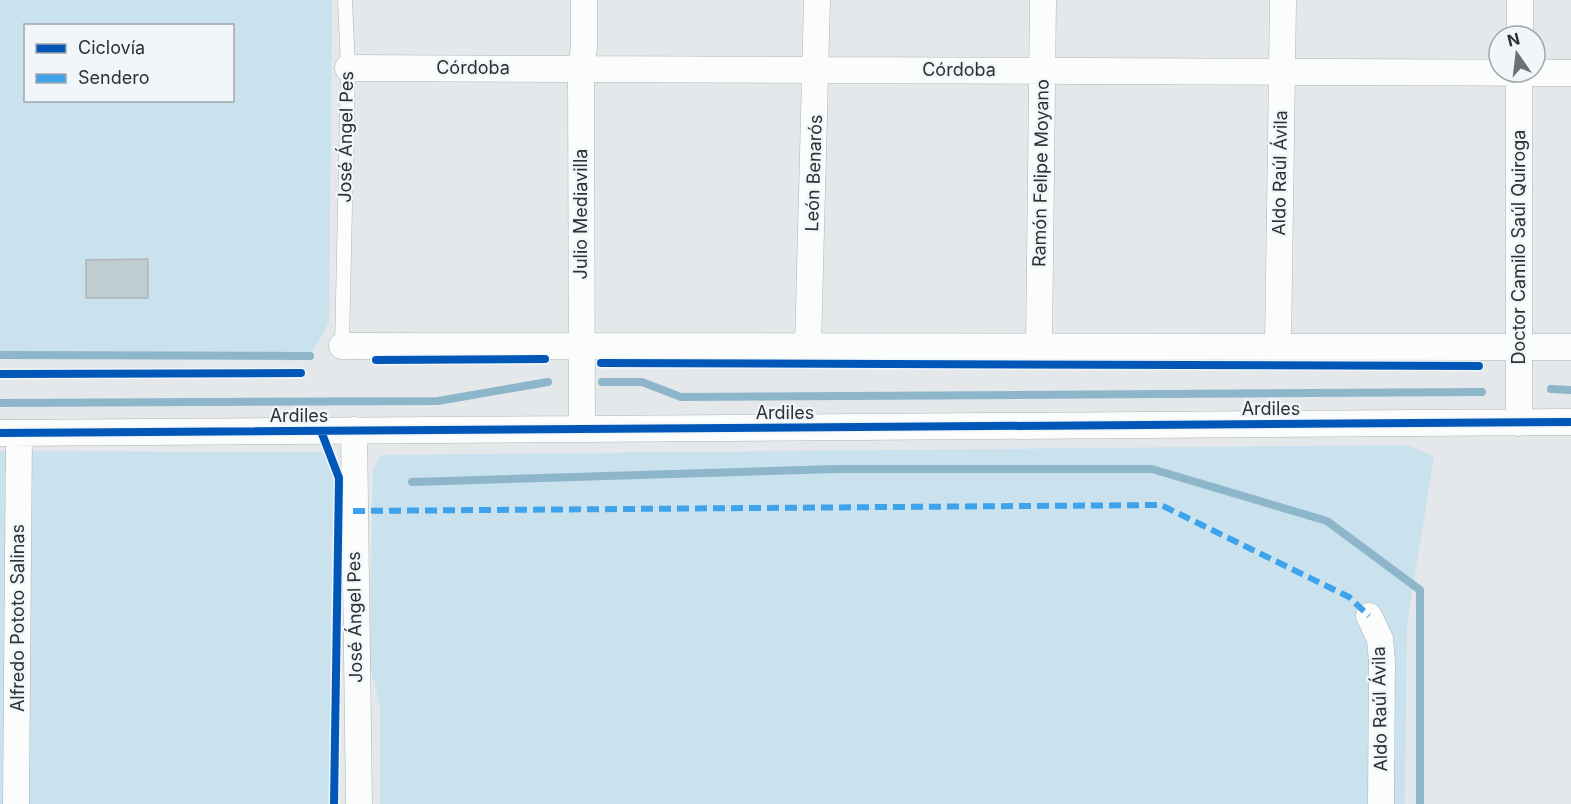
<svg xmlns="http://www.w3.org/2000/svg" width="1571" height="804" font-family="Inter,sans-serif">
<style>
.green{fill:#cae1ee;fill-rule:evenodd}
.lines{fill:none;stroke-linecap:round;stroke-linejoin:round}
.stream{stroke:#8db6cb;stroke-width:8}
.building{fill:#bfccd2;stroke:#b4b6b8;stroke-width:1.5}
.service-casing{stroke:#b1b4b5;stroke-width:15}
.minor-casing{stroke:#b1b4b5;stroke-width:27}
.service{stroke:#fbfcfc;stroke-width:14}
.minor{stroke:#fbfcfc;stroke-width:26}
.quiet{stroke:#3ea3eb;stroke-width:6;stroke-dasharray:12 6;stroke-linecap:butt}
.cycleway-casing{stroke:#f0f6fa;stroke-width:11}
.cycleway{stroke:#0057b8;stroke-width:8}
.labels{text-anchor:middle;stroke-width:4.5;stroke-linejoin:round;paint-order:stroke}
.street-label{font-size:18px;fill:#2e3031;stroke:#f0f6fa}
</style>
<rect width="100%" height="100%" fill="#e4e8ea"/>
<path class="green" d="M0,0H332L329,322L310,356L0,357ZM26,26H232V100H26Z
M1409,445L1434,457L1407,624L1405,804H380V706L369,661L373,470L381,455Z
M0,451L334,452L339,478L333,804H0Z"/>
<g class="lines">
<path class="stream" d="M0,355L310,356
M602,382H642L681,397L1482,392
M1551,389L1571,390
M0,403L438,401L548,382
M412,482L837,469H1152L1327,521L1420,590V804"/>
</g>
<path class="building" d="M148,259V298H86V260Z"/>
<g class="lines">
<defs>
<path id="service" d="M342,346L348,68L345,0"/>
<path id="minor" d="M1520,36V0
M348,68L1571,73
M342,346L1571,347
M808,346L817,0
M1278,346L1283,0
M1039,347L1043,0
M1519,423V72
M582,429L581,69L584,47V0
M354,430L359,804
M0,433L1571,422
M1369,616L1380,639L1382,661L1381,804
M16,804L19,433"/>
</defs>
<use href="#service" class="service-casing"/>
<use href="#minor" class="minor-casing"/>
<use href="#service" class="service"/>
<use href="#minor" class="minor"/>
<path class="quiet" d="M353,511L1161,505L1349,597L1369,616"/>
<defs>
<path id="cycleway" d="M376,360L545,359
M601,363L1479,366
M0,374L301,373
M321,431L339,478L334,804
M0,433L1571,422"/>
</defs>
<use href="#cycleway" class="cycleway-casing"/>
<use href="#cycleway" class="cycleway"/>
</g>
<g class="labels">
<g class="street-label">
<text x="473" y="74">Córdoba</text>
<text x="959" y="76">Córdoba</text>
<text transform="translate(346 137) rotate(-89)" y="6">José Ángel Pes</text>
<text transform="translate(814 173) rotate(-88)" y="6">León Benarós</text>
<text transform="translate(1041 173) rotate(-89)" y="6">Ramón Felipe Moyano</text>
<text transform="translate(1280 173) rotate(-89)" y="6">Aldo Raúl Ávila</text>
<text transform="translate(581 214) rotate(-90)" y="6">Julio Mediavilla</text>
<text transform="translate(1519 247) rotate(-90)" y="6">Doctor Camilo Saúl Quiroga</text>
<text x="1271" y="415">Ardiles</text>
<text x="785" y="419">Ardiles</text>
<text x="299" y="422">Ardiles</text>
<text transform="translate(355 617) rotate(-91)" y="6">José Ángel Pes</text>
<text transform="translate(18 618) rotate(-90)" y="6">Alfredo Pototo Salinas</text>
<text transform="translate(1380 709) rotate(-91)" y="6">Aldo Raúl Ávila</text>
</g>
</g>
<rect x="24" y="24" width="210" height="78" fill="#f0f6fa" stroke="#a2a7aa" stroke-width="1.5"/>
<rect x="36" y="44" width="30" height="9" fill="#0057b8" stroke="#a2a7aa" stroke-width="1.5"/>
<text x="78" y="54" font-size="18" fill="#2e3031">Ciclovía</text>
<rect x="36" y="74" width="30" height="9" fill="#3ea3eb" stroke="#a2a7aa" stroke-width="1.5"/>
<text x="78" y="84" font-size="18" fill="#2e3031">Sendero</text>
<g transform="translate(1517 54) rotate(346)"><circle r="28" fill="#f0f6fa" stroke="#a2a7aa" stroke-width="1.5"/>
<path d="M0-4.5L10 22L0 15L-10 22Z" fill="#6e7072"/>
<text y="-9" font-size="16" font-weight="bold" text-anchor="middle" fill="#2e3031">N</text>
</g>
</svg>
